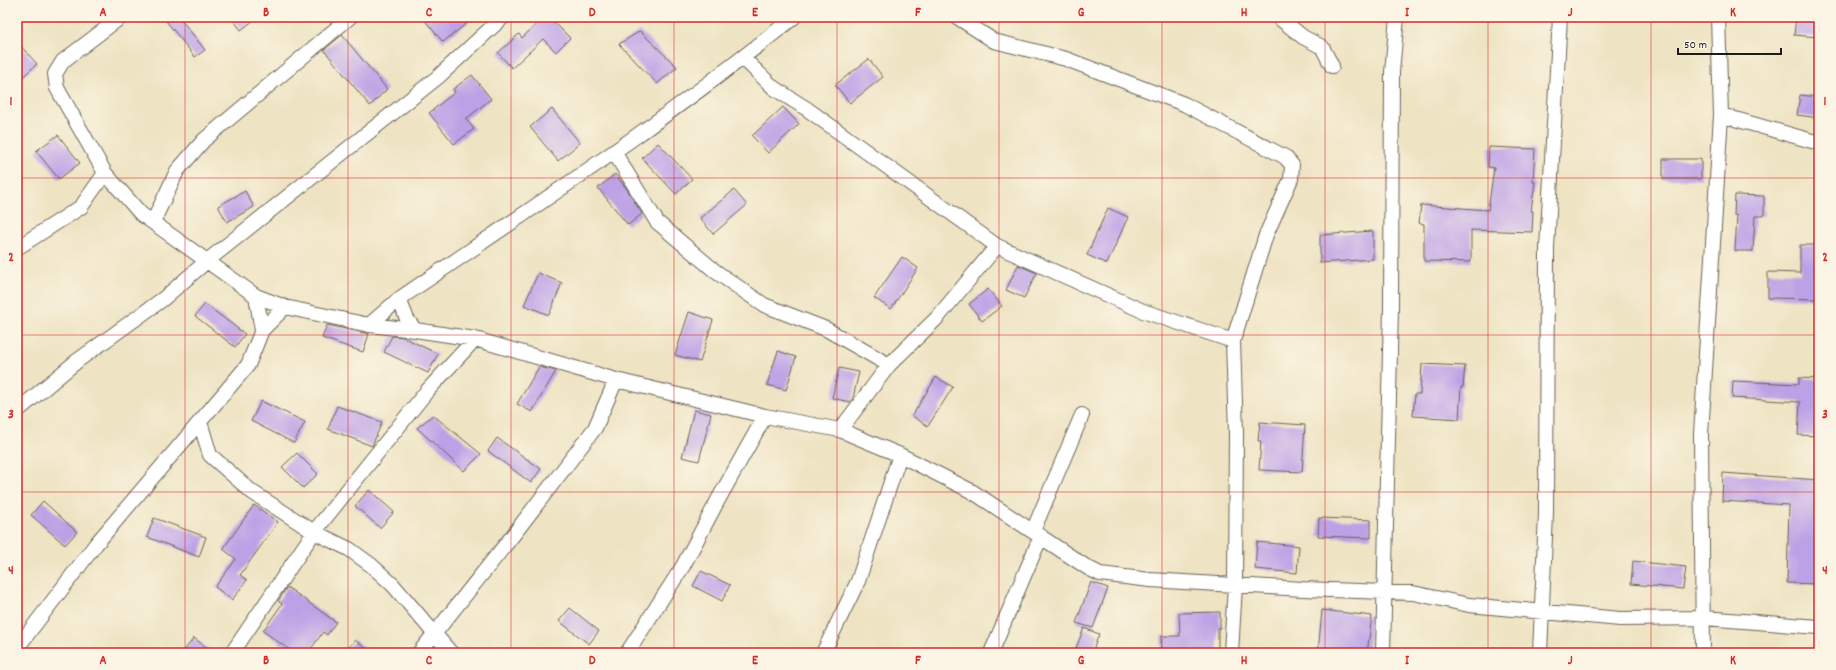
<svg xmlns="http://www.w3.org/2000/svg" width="1836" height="670" font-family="Dekko,sans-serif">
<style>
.building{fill:#bda1e6}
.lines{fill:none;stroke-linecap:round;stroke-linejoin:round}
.minor-casing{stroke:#666256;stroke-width:16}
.minor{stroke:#fff;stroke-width:14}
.grid{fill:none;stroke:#d62828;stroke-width:1;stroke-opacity:0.55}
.neatline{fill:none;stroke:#d62828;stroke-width:1.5}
.grid-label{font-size:13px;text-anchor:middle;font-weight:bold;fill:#d62828}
</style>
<rect width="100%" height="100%" fill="#fcf5e5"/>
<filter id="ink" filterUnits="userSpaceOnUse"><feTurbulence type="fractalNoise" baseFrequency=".025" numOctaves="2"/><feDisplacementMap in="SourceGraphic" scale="8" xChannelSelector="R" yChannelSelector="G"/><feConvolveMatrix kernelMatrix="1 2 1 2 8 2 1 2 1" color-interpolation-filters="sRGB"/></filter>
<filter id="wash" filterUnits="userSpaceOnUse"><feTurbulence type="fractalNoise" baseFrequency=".012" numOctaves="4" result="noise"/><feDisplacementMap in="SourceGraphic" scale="16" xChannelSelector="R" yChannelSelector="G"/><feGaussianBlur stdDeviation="0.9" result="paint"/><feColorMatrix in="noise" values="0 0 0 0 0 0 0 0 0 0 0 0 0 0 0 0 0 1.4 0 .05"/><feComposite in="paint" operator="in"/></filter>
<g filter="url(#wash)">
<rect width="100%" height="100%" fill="#eee3c2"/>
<g id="blocks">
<path class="building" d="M163,17H179L205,50L195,57Z
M231,17H258L241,30Z
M422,17H475L443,42Z
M544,17H549L570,38L556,52L543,39L512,68L498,53L519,34L522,38Z
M1796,17H1819V37L1794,35Z
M640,31L677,67L657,84L619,44Z
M342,35L387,89L370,106L324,50Z
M17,42L37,64L17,82Z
M869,59L883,77L850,103L835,85Z
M472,75L491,99L466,119L474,129L454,144L429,113L455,92L453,89Z
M1800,95L1819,97V118L1797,115Z
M783,107L799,124L768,153L752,136Z
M552,109L580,143L558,161L530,127Z
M58,135L80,163L59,179L36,151Z
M658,143L692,179L676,194L642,158Z
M1489,147L1535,149L1533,182H1535L1531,211H1533L1532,232L1471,230V262L1424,261V224L1419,223L1421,205L1488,210L1494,168L1488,167Z
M1663,159H1701V179H1663Z
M615,174L627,189L642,214L628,225L598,188Z
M734,190L747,205L713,234L700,218Z
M245,191L254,207L227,222L218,206Z
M1735,195L1764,196V216H1755L1753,251H1735L1737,216L1734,215Z
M1108,208L1128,217L1107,264L1087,255Z
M1373,231V259L1320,263V235Z
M1800,245H1819V299L1768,298V272L1800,273Z
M902,257L918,268L891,309L874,298Z
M1018,265L1037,273L1024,298L1006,290Z
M538,273L562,283L549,315L524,305Z
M988,289L1002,306L982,321L969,304Z
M205,304L245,334L235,347L195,316Z
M689,312L713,320L700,362L675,355Z
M327,325L369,334L363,352L322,338Z
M392,336L403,337L438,354L428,373L384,352Z
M778,351L796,357L786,390L767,385Z
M1422,364L1465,366L1463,387H1461L1459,419L1413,416L1415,394H1420Z
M539,367L556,371L532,412L517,404Z
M839,368L859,372L853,398L850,402L832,398Z
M936,377L953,387L928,426L912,416Z
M1799,378L1819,379V436L1798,435L1800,402L1732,398L1733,381L1799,384Z
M261,401L305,422L294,443L251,421Z
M337,406L382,422L372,446L328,429Z
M694,410L711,414L699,461L682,457Z
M433,415L481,454L464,471L417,428Z
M1260,422L1305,425L1302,472L1259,470L1261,441H1258Z
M497,438L541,469L531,483L488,451Z
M297,453L318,474L303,488L282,467Z
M1723,473L1819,480V584L1787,583L1789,505L1722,501Z
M369,490L394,512L380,528L355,506Z
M43,501L77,532L65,545L31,515Z
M254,505L278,522L240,575L247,580L232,600L215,587L236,559L223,549Z
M154,518L206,537L199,557L147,537Z
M1319,518L1371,520V538L1318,536Z
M1257,542L1299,546L1297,573L1255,569Z
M1633,561L1686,567L1683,589L1631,584Z
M701,571L730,585L722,601L693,586Z
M1091,582L1108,588L1093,628L1076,623Z
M287,587L336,622L327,635L323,632L308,653H294L263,631L282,604L278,601Z
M570,608L599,631L589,644L559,621Z
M1322,610L1372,616L1367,653H1318Z
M1220,612V628H1218V653H1161V636H1180L1179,613Z
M1084,628L1099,634L1092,653H1074Z
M194,638L214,653H182Z
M355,640L372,653H344Z"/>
</g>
</g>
<g filter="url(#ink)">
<use href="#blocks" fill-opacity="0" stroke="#666256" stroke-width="1"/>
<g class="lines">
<defs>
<path id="minor" d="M121,17L63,61L55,74L57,88L105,173L141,214L256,296L285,307L369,325L415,330L475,339L616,380L765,416L840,430L900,455L973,492L1088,568L1100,574L1150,580L1303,589L1413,593L1469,605L1620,619L1704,618L1819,627
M957,17L994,41L1066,59L1184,104L1285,157L1292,165L1291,179L1266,235L1233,341L1236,433L1235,585L1231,653
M1278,17L1303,37L1322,47L1332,66
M743,58L774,88L807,109L997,246L1143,311L1233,341
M1721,115L1819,143
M614,152L657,222L715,271L764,305L826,329L889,365
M153,222L177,171L204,140L350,17
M17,248L81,207L105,173
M399,299L407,319L415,330
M369,325L399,299C532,208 668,119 794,17
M262,330L285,307
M17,411L77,361L163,299L207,261L438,77L503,17
M200,422L210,455L252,492L314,532L349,549L371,565L393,585L451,653
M840,430L889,365L937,318L997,246
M1033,531L1082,415
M17,648L96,544L248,365L262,330L256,296
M232,653L314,532L427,391L475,339
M419,653L514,534L595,428L616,380
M627,653L683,566L718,500L765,416
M823,653L858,581L900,455
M991,653L1041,536
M1383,653L1391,308L1392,72L1397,17
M1540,653L1546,513L1547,248L1560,17
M1703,653L1701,434L1721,115L1718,17"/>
</defs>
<use href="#minor" class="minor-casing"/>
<use href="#minor" class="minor"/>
</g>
</g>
<path class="grid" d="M185,17V653M348,17V653M511,17V653M674,17V653M837,17V653M999,17V653M1162,17V653M1325,17V653M1488,17V653M1651,17V653M17,178H1819M17,335H1819M17,492H1819"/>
<rect width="1836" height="670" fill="none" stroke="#fcf5e5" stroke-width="44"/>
<path d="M1678 48v6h103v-6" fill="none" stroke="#1c1c1c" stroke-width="2"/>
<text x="1684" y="48" font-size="12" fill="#1c1c1c" stroke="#fcf5e5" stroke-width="3" paint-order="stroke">50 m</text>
<rect x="22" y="22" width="1792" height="626" class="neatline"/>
<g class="grid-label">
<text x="103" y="16">A</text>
<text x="266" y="16">B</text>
<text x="429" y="16">C</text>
<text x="592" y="16">D</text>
<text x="755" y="16">E</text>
<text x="918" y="16">F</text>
<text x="1081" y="16">G</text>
<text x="1244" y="16">H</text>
<text x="1407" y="16">I</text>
<text x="1570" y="16">J</text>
<text x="1733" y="16">K</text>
<text x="11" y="105">1</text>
<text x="1825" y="105">1</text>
<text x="11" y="261">2</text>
<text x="1825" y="261">2</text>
<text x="11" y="418">3</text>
<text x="1825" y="418">3</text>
<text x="11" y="574">4</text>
<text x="1825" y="574">4</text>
<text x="103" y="664">A</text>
<text x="266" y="664">B</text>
<text x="429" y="664">C</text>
<text x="592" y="664">D</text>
<text x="755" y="664">E</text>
<text x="918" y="664">F</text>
<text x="1081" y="664">G</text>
<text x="1244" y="664">H</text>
<text x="1407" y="664">I</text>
<text x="1570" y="664">J</text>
<text x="1733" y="664">K</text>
</g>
</svg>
